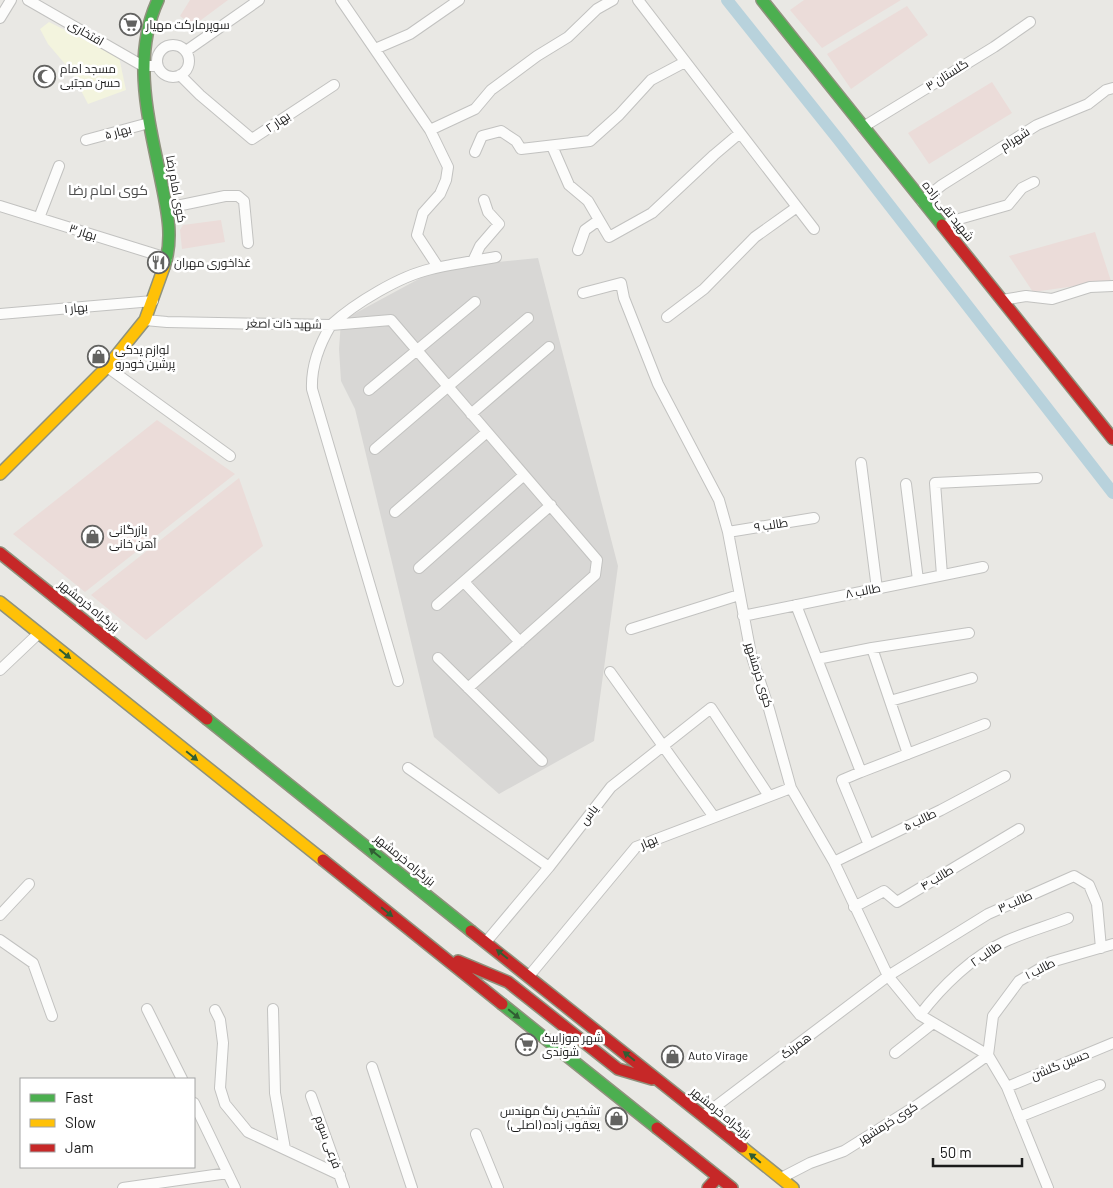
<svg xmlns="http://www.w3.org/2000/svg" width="1113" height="1188" font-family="Barlow,Cairo,sans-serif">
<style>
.residential{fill:#d8d7d5}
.commercial{fill:#ebdcd9}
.education{fill:#f3f4de}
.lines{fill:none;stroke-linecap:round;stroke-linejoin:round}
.canal{stroke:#b8d2dc;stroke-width:12}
.street-casing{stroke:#c2c2c0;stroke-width:12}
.fast-casing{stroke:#8f927d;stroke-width:14}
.slow-casing{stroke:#8f927d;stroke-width:14}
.jam-casing{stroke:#8f927d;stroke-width:14}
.street{stroke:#fcfcfb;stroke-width:10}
.fast{stroke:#4caf50;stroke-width:11}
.slow{stroke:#ffc107;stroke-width:11}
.jam{stroke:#c62828;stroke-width:11}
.oneway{fill:#315e33}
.labels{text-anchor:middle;stroke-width:5;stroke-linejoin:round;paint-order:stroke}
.poi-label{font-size:12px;fill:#1b1b1b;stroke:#fff;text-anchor:start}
.street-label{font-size:12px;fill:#1b1b1b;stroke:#fff}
.neighbourhood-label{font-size:14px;fill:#4e4e4e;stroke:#fff}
</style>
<rect width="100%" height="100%" fill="#e9e8e4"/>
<path class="residential" d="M538,258L618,566L594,741L499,794L434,737L355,409L341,381L339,349L341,321L439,268Z"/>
<path class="commercial" d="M190,0H228L193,26L180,16Z
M804,0H901L822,48L790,10Z
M907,6L928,35L851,89L827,54Z
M992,82L1012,113L929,164L908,133Z
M221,220L225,242L182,249L180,230L183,225Z
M1095,232L1111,281L1033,292L1009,256Z
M157,420L235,474L85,592L13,534Z
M239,478L263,546L146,640L91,595Z"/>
<path class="education" d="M49,22L119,57L126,90L88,104L71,71L48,44L40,29Z"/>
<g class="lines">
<path class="canal" d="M727,0L838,139L1113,493"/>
<defs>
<path id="street" d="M28,0L143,66H157
M341,0L430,130L448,167L446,180L440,194L423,213L417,235L438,267
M638,0L814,229
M0,18L11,0
M157 61a16 16 0 1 1 32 0a16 16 0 1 1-32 0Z
M375,49L410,34L459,0
M186,51L259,0
M180,75L200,95L252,139L334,85
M863,127L994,47L1030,22
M430,130L475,109L491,90L537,56L568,37L597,9L613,0
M86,140L149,123
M552,146L569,185L588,201L609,237L652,213L714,155L740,133
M475,152L482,136L501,131L516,141L521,149L590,141L619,115L651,80L685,62
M922,201L942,185L1037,125L1088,104L1106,90L1113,88
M0,206L167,258
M167,208L225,196H238L244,201L248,243
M39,218L59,166
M943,226L959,219L1008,205L1022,188L1034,182
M578,250L585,230L599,220
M473,261L480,246L499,224L488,212L484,200
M583,293L621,283L624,298L658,384L719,500L728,532L751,654L769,709L791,788L834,862L888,976L920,1015L988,1055L1007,1087L1048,1188
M1002,300L1026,296L1052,299L1090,287L1113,286
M0,314L153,301
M667,317L704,289L755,237L797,207
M145,320L167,322L331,325C355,303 400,276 431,269C452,264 474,261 496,257
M107,367L230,456
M369,390L475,302
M471,414L549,347
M375,449L528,318
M861,463L877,589
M906,484L918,580
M395,512L487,432
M728,532L814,518
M419,568L524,475
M942,575L935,483L1037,478
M464,582L520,642
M437,605L551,505
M796,605L861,772L842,780L869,845
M743,616L983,567
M631,629L739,595
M872,648L908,754
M438,658L542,761
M817,659L872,648L969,633
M0,670L39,633
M610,672L714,817
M398,681L312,389C311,365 319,345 331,325L391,320L597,560L595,575L468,688
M890,701L972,678
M408,768L549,867
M861,772L985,724
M834,862L941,810L1005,776
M854,907L884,891L897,902L1019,829
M0,915L29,884
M0,940L33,963L52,1016
M486,942L549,867L611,787L711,708L769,796
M529,976L636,847L791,788
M147,1009L182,1079
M273,1009L275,1093L285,1149
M215,1010L220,1020L223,1043L220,1088L225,1104L248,1132L340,1175
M920,1015C942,986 973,956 1006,941C1026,932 1048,926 1068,918
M895,1053L933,1023
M372,1067L412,1188
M1007,1087L1113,1043
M311,1096L344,1188
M194,1103L235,1188
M703,1116L888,976L988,914L1074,876L1089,885L1097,904L1101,948
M1019,1117L1100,1085
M476,1134L498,1188
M781,1178L810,1163L844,1151L919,1104L988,1055L993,1016L1019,981L1051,962L1113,944
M123,1188L228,1173"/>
<path id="fast" d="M158,0C131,58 149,121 161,180C167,210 174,238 164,267
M762,0L942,225
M207,719L471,931
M502,1004L657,1128"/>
<path id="slow" d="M0,474L107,367L145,320L164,267
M0,602L323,860
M742,1147L793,1188"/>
<path id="jam" d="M942,225L1113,439
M0,553L207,719
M323,860L502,1004
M471,931L742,1147
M458,961L508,982L618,1069L652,1079
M657,1128L732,1188
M708,1188L718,1177"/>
</defs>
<use href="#street" class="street-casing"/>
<use href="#fast" class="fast-casing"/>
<use href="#slow" class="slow-casing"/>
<use href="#jam" class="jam-casing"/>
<use href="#street" class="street"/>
<use href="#fast" class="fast"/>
<use href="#slow" class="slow"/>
<use href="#jam" class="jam"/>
</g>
<defs><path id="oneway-solid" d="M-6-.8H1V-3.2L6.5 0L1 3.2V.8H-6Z" transform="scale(1.25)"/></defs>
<g class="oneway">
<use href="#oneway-solid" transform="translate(65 654) rotate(39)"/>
<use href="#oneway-solid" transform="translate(192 756) rotate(39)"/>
<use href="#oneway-solid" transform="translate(375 853) rotate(-141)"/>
<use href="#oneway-solid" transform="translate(387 912) rotate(39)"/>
<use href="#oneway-solid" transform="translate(502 954) rotate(-141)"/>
<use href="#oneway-solid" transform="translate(514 1014) rotate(39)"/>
<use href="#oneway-solid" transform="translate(629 1056) rotate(-141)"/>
<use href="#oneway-solid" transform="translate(755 1158) rotate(-141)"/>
</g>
<defs>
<symbol id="supermarket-ring" viewBox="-11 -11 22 22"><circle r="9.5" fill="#fff" stroke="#636361" stroke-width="1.5"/><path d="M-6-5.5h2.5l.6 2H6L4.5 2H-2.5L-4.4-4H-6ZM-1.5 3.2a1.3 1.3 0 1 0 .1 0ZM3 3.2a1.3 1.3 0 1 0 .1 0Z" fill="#636361"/></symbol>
<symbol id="mosque-ring" viewBox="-11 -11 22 22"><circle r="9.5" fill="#fff" stroke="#636361" stroke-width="1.5"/><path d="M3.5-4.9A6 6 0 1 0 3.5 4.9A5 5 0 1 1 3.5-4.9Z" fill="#636361"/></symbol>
<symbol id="restaurant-ring" viewBox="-11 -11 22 22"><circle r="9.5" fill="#fff" stroke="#636361" stroke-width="1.5"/><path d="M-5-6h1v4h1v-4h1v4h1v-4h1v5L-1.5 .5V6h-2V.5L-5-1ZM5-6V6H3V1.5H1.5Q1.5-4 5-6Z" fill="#636361"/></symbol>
<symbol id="shop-ring" viewBox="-11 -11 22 22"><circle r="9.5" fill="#fff" stroke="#636361" stroke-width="1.5"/><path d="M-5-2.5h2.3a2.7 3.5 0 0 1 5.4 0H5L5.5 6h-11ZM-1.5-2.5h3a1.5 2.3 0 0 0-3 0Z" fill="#636361"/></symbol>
</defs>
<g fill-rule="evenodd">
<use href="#supermarket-ring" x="118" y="12" width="25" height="25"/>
<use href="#mosque-ring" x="32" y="64" width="25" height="25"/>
<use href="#restaurant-ring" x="146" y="250" width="25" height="25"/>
<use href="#shop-ring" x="86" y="344" width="25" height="25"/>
<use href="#shop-ring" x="80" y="524" width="25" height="25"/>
<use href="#supermarket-ring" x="514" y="1032" width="25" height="25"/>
<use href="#shop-ring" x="660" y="1044" width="25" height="25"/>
<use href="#shop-ring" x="604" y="1106" width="25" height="25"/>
</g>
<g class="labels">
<g class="poi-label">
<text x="146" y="29">سوپرمارکت مهیار</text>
<text x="60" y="73">مسجد امام<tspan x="60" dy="14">حسن مجتبی</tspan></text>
<text x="174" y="267">غذاخوری مهران</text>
<text x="115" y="354">لوازم یدکی<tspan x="115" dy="14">پرشین خودرو</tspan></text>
<text x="109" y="534">بازرگانی<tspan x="109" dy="14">آهن خانی</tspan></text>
<text x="542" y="1042">شهر موزاییک<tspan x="542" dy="14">شوندی</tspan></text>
<text x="688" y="1060">Auto Virage</text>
<text x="600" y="1115" text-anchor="end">تشخیص رنگ مهندس<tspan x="600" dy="14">یعقوب زاده (اصلی)</tspan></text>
</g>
<g class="street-label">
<text transform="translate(86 33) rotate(30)" y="4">افتخاری</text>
<text transform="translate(947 75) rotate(-32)" y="4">گلستان ۳</text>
<text transform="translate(278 122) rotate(-34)" y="4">بهار ۲</text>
<text transform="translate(118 132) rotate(-15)" y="4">بهار ۵</text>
<text transform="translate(1015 139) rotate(-32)" y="4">شهرام</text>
<text transform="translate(176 189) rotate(80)" y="4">کوی امام رضا</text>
<text transform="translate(948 211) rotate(51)" y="4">شهید تقی زاده</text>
<text transform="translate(83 232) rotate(18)" y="4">بهار ۳</text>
<text transform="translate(76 308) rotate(-5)" y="4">بهار ۱</text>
<text transform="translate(284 324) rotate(1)" y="4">شهید ذات اصغر</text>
<text transform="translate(771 525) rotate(-9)" y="4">طالب ۹</text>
<text transform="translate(863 591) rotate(-11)" y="4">طالب ۸</text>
<text transform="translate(89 606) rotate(39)" y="4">بزرگراه خرمشهر</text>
<text transform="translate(759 675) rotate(73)" y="4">کوی خرمشهر</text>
<text transform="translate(589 815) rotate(-53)" y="4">یاس</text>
<text transform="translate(920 820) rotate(-26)" y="4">طالب ۵</text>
<text transform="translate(649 842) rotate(-23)" y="4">بهار</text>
<text transform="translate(405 860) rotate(39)" y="4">بزرگراه خرمشهر</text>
<text transform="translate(937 878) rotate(-31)" y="4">طالب ۴</text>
<text transform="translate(1015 902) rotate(-24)" y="4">طالب ۳</text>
<text transform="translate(986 954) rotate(-34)" y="4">طالب ۲</text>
<text transform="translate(1040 969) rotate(-27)" y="4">طالب ۱</text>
<text transform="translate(796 1046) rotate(-37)" y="4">همرنگ</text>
<text transform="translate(1060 1065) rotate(-22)" y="4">حسین گلشن</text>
<text transform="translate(721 1113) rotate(39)" y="4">بزرگراه خرمشهر</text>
<text transform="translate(888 1123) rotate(-32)" y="4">کوی خرمشهر</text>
<text transform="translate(328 1142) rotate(70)" y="4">فرعی سوم</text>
</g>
<g class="neighbourhood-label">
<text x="108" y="195">کوی امام رضا</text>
</g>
</g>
<rect x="20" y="1078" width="175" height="90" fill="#ffffff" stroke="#a4a4a4"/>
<rect x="30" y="1094" width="25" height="8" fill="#4caf50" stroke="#a4a4a4"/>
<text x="65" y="1103" font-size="15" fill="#1b1b1b">Fast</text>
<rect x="30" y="1119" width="25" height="8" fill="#ffc107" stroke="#a4a4a4"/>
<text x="65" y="1128" font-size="15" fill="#1b1b1b">Slow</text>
<rect x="30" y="1144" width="25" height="8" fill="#c62828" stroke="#a4a4a4"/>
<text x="65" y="1153" font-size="15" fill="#1b1b1b">Jam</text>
<path d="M933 1158v8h89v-8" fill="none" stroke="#1b1b1b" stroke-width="2.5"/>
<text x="940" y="1158" font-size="15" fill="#1b1b1b" stroke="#ffffff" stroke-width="4" paint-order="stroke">50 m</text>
</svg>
